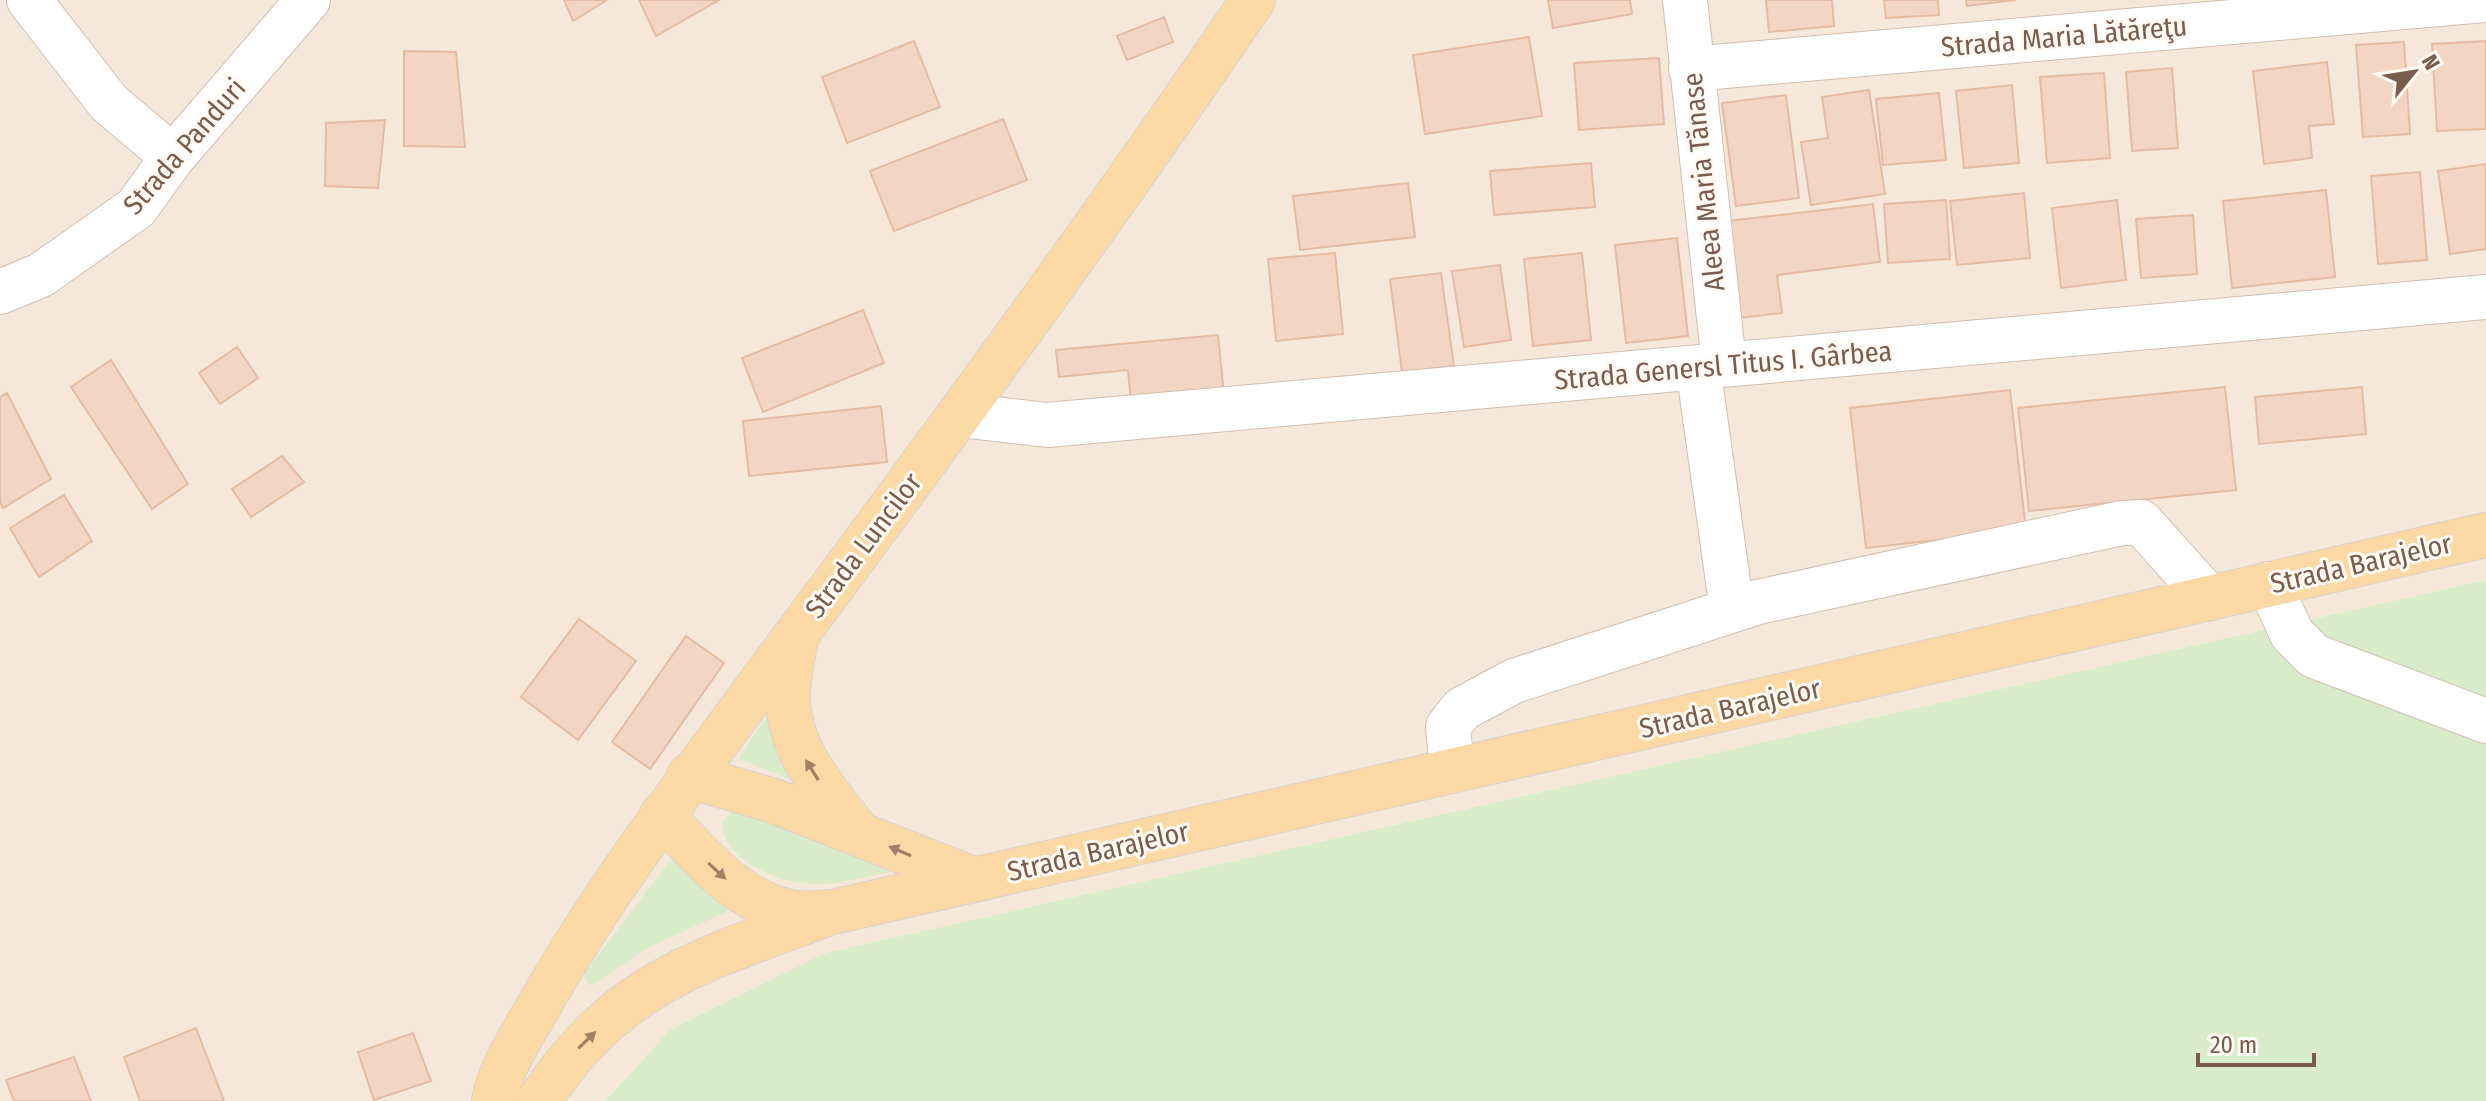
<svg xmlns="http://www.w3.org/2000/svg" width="2486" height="1101" font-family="'Fira Sans Condensed',sans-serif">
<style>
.residential{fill:#f5e8da}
.green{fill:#d8ecc9}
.building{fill:#f3d5c3;stroke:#e6bba3;stroke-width:2}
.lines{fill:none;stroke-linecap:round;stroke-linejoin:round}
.minor-casing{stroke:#d1beb0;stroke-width:46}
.major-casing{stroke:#dad1cd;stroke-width:46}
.minor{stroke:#fff;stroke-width:44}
.major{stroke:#fbd9a5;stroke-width:44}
.oneway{fill:#a18267}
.labels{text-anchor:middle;stroke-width:6;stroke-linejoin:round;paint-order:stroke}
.street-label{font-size:28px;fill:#7a5c4d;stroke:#fffaf3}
</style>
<rect width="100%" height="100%" fill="#fdf6ec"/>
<path class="residential" d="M0,0H2486V580L825,953L670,1030L605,1101H0Z"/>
<path class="green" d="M2486,580V1101H605L670,1030L825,953Z
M769,712L796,782L739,759Z
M734,808L891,869L887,873C863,877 836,885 813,884C781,884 722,860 722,823Z
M672,858L726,906V912L648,948L593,985L587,983L584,974Z"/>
<path class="building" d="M564,0H607L573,21Z
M639,0H719L656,36Z
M1548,0H1630L1632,14L1553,28Z
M1766,0H1832L1834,26L1769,32Z
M1884,0H1938L1939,15L1886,18Z
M1966,0H2016L1967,6Z
M1164,17L1173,42L1127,60L1117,36Z
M1529,37L1542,116L1425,134L1413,55Z
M914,41L940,107L847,143L822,77Z
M2486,41V129L2437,131L2432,44Z
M2404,42L2410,134L2363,137L2356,45Z
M404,51L456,52L465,147L404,146Z
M1659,58L1664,124L1579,130L1574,63Z
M2327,62L2334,124L2309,126L2312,158L2264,164L2253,71Z
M2172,68L2178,148L2132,151L2126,72Z
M2104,73L2110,158L2047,163L2040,77Z
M2012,85L2019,163L1964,168L1956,91Z
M1869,90L1885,194L1811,205L1801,142L1828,138L1822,97Z
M1939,93L1946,160L1883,165L1876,99Z
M1786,95L1799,198L1736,206L1722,103Z
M1003,119L1027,180L894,231L870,171Z
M385,120L378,188L325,186L326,123Z
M1591,163L1595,207L1494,215L1490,171Z
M2486,164V249L2450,254L2438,171Z
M2420,172L2427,260L2378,264L2371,176Z
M1408,183L1415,237L1300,250L1293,196Z
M2326,190L2335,277L2232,288L2223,201Z
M2024,193L2030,258L1957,265L1950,201Z
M1946,200L1950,259L1888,263L1884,204Z
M2117,200L2126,280L2061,288L2052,208Z
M1873,204L1880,262L1777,275L1782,313L1740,318L1728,221Z
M2193,215L2197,274L2141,278L2136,219Z
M1677,238L1688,336L1626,343L1615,245Z
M1335,253L1343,334L1276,341L1268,259Z
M1582,253L1591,340L1533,346L1524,259Z
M1500,265L1511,340L1464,347L1452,271Z
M1441,273L1454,366L1402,372L1390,279Z
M863,310L884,363L763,412L742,358Z
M1218,335L1224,394L1131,403L1128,370L1059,377L1056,350Z
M237,347L258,378L220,404L199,373Z
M111,360L188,484L152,509L71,387Z
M2225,387L2236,490L2029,511L2018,408Z
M2362,387L2366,434L2259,444L2255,397Z
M2010,390L2026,530L1866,548L1850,408Z
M7,393L51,479L3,508L0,502V397Z
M881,406L887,462L749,476L743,421Z
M282,456L304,482L251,517L232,489Z
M64,495L92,541L39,577L10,528Z
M579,619L636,661L578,740L521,697Z
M686,636L724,663L650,769L612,742Z
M196,1028L224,1101H140L124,1057Z
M413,1033L431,1081L374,1100L358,1052Z
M74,1057L91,1101H14L6,1080Z"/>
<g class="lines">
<defs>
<path id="minor" d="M29,0L109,103L173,157
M1685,0L1724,364
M1691,69L2485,0
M0,292L41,275L136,208L173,157L308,0
M1698,367L1732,610
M960,415L1047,425L2486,297
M2269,584L2292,634L2314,656L2486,721
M1452,771L1448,727L1462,709L1514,681L1758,602L2122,523L2141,522L2209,598"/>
<path id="major" d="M796,640C793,657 788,677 788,695C787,749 827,793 858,832
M689,776L774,801L973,879
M662,815C698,853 736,901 790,912C803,915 820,912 833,912L2486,535
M494,1101C500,1068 523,1034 540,1004C603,893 681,791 757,688C926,461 1094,234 1253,0
M539,1101C617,982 698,962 824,915"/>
</defs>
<use href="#minor" class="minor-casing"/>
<use href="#major" class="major-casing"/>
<use href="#minor" class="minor"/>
<use href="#major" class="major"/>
</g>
<defs><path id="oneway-solid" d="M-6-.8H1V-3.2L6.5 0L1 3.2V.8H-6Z" transform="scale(2)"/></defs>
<g class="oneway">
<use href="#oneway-solid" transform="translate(812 770) rotate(-122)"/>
<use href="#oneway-solid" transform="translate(900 851) rotate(-157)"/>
<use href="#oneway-solid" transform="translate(717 871) rotate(43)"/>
<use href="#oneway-solid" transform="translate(587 1040) rotate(-44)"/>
</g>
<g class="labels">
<g class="street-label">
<text transform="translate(2064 36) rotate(-5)" y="10">Strada Maria Lătăreţu</text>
<text transform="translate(184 146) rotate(-49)" y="10">Strada Panduri</text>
<text transform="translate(1703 182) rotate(-96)" y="10">Aleea Maria Tănase</text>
<text transform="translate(1723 365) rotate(-5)" y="10">Strada Genersl Titus I. Gârbea</text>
<text transform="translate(863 545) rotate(-53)" y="10">Strada Luncilor</text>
<text transform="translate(2361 563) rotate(-13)" y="10">Strada Barajelor</text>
<text transform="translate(1730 708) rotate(-13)" y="10">Strada Barajelor</text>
<text transform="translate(1098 851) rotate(-13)" y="10">Strada Barajelor</text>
</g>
</g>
<g transform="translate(2414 72) rotate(60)" stroke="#fffaf3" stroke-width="6" paint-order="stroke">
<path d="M0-6L14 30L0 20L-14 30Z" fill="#7a5c4d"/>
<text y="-12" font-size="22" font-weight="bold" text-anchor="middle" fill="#7a5c4d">N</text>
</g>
<path d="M2198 1053v12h116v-12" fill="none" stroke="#7a5c4d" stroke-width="4"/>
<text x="2210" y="1053" font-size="24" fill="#7a5c4d" stroke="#fffaf3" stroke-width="6" paint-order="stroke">20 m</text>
</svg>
